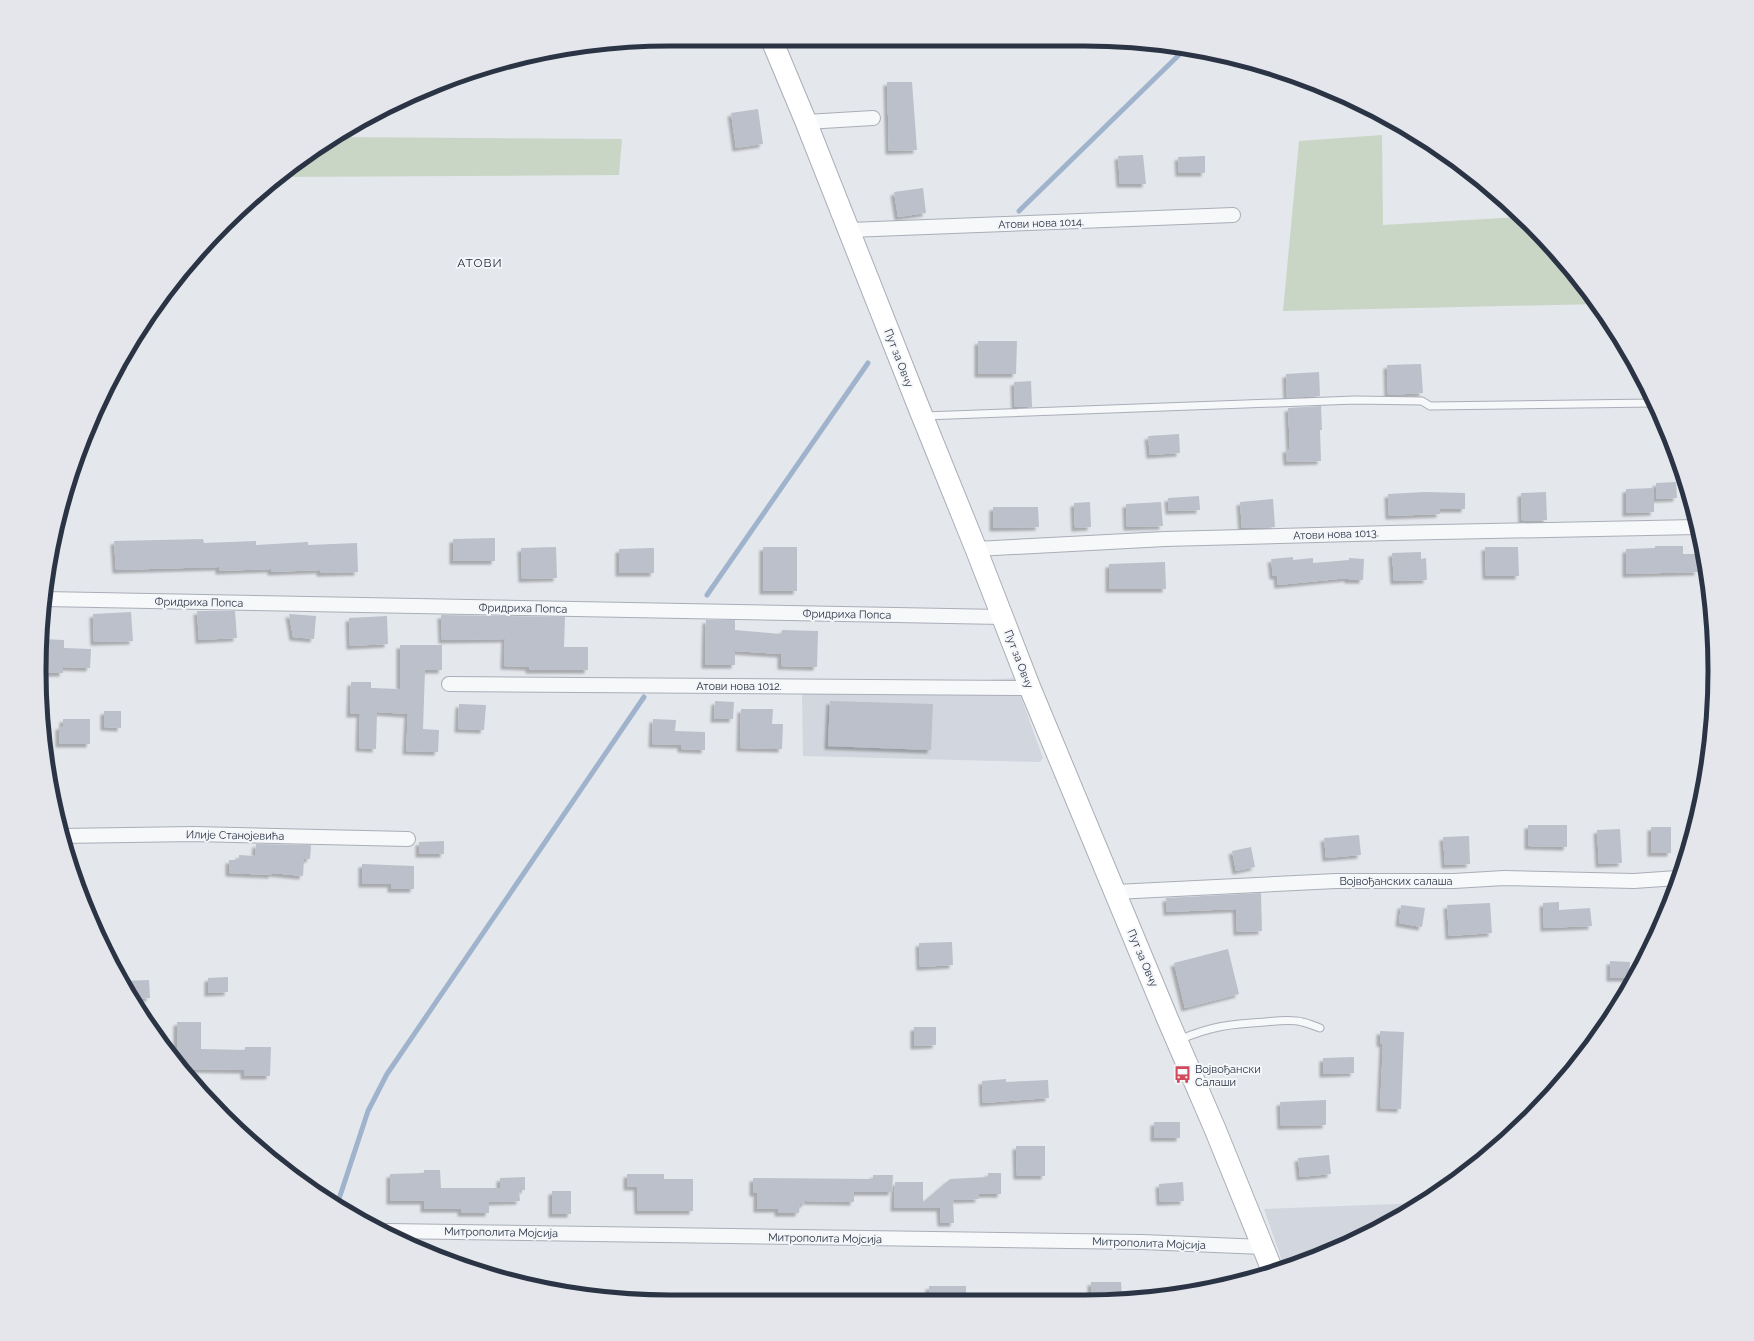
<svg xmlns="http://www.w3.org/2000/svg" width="1754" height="1341" font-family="Raleway,sans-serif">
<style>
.built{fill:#d2d6de}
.grass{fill:#c9d6c5}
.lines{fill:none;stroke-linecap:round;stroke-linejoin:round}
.stream{stroke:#9fb4cc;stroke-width:5}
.building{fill:#bbc0ca;filter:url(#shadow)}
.lane-casing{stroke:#a9aeb7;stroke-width:9}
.street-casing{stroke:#a9aeb7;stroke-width:16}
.secondary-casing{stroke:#a9aeb7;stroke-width:23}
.lane{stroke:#f7f8fa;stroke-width:7}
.street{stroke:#f7f8fa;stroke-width:14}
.secondary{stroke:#fff;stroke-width:21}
.labels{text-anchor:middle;stroke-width:4;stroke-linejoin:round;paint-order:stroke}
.street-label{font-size:11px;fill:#2b3445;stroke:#f4f6f9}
.poi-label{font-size:11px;fill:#2b3445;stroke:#f4f6f9;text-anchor:start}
.neighbourhood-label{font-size:12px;letter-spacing:1px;fill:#1d2536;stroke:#f4f6f9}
.rim{fill:none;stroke:#2b3445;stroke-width:5}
</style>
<defs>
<filter id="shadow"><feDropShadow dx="-3.5" dy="3.5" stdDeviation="1" flood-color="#0004"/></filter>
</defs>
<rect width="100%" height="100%" fill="#e4e7ec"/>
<path class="built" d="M1014,678L1043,758L1040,762L803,756L802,693Z
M1421,1203L1363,1237L1285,1269L1264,1209Z"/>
<path class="grass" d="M1382,135L1383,225L1519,217L1558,254L1597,304L1283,311L1299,141Z
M334,137L622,139L619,175L278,177Z"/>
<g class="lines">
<path class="stream" d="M1019,211L1184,50
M707,595L868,363
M337,1205L368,1111L387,1074L644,697"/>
</g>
<path class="building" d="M887,82H912L917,150L889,151Z
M758,109L763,144L736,148L731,113Z
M1143,155L1146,184H1120L1118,156Z
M1205,156V173H1179L1178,157Z
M923,188L926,213L898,217L894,192Z
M978,341H1017L1016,374H978Z
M1421,364L1423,393L1388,395L1387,365Z
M1319,372L1320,396L1287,398L1286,374Z
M1031,381L1032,407H1015L1014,382Z
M1321,406L1322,430H1320L1321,461L1287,462L1286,449H1290L1288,408Z
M1179,434L1180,453L1150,455L1148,436Z
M1676,482L1677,498L1656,499V483Z
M1654,488V512L1626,513V489Z
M1425,492L1465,493V509H1440V514L1389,516L1388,494Z
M1546,492L1547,520L1522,521L1521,493Z
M1199,496L1200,510L1169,511L1168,498Z
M1273,499L1275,527L1242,528L1240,502Z
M1090,502L1091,527L1075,528L1074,503Z
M1161,502L1163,526L1127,527L1126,504Z
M993,507H1038L1039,527L993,528Z
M495,538V561H453V539Z
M203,539L204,543L256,541V545L308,542V545L357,543L358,572L320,573V570L271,572V569L219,571V567L116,570L114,541Z
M1655,546H1683V554H1697L1698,572L1626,574V549L1655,548Z
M556,547L557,578L522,579L521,548Z
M763,547H797V591H763Z
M1485,547H1518L1519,576H1486Z
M654,548V573H619V549Z
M1421,552V559L1426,558L1427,580L1394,581L1392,553Z
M1293,557V560L1313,558V563L1349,560V558L1364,559L1363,580H1348V578L1278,585L1277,576H1273L1271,559Z
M1165,562L1166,589H1109V564Z
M197,611H235L237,638L199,640Z
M131,612L133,641L94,642L93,614Z
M289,614L316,616L314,639L293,637Z
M441,615L565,617L564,647H588V670H529V667L504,666L505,639L442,640Z
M387,616L388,644L350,646L349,618Z
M706,620H735V630L781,634L782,630L818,631L817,667L781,666V654L735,651V665H705Z
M41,639L64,640V648L91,649L90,668L63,667V673H48V653H40Z
M400,645H442V670H425L423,729L439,730L438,752L406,751L408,714L377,712L376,749L359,748L360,714H350L351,682H371V688L400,689Z
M715,701L734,702L733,719H714Z
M830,701L933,704L931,750L828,746Z
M459,704L486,705L484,730L458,729Z
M741,709H773L772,724H783L782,749L740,748Z
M104,711H121V728L104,727Z
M63,719H90V744H59V726H63Z
M653,719L676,720L675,731L705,732V750L681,749V745L652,744Z
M1528,825H1567V847L1528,846Z
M1651,827H1671V853H1651Z
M1620,829L1622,863L1599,864L1597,830Z
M1359,835L1361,855L1326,858L1324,838Z
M1469,836L1470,864L1445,865L1443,837Z
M444,841V854H419V842Z
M256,844L311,845L310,859H304L303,876L272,873V875L229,873V860H239V855L255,856Z
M1251,847L1255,867L1236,871L1232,851Z
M362,864L414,866V889H391V884H362Z
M1261,893L1262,931L1237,932L1236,909L1167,912L1166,898Z
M1559,902V910L1590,908L1592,926L1544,928L1543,903Z
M1490,903L1492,933L1449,936L1447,905Z
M1401,905L1425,908L1422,927L1399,923Z
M952,942L953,965L920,967L919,943Z
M1228,949L1239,994L1185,1008L1174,963Z
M1610,961L1630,962L1629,978H1610Z
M228,977V992L208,993V978Z
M149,980L150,998L133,999L124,981Z
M177,1022H201V1049L245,1050V1047H271L270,1076H244V1070L184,1069L177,1060Z
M914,1027H936V1045L914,1046Z
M1380,1031L1404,1032L1401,1109L1380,1108L1383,1044L1380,1043Z
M1354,1057V1073L1323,1074V1058Z
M1006,1079V1082L1048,1080L1049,1098L983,1103L982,1081Z
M1326,1100V1125L1281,1126L1280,1102Z
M1154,1122H1180V1138H1154Z
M1016,1146H1045V1176H1017Z
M1329,1155L1331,1174L1300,1177L1298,1158Z
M424,1170H440L441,1188H500V1178L525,1177V1190H519L520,1201L489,1202V1213H461V1209H424V1201H390V1174L424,1173Z
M988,1173H1001V1194H978L979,1199L953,1200L954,1223H941L940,1208H894L895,1182H923V1202L950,1179L988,1177Z
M627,1174H664V1179H693V1211H638L637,1187H627Z
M873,1175H893L892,1192H854V1202L805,1201V1204H800L799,1213H778V1209H757V1193H753V1178L873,1179Z
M1183,1182L1184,1201L1160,1202L1159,1184Z
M552,1191H571V1214H552Z
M1091,1282H1121L1122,1297H1091Z
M929,1286H966V1299H929Z"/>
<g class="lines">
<defs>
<path id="lane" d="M924,416L1355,400L1422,401L1430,406L1653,403
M1179,1040C1211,1026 1231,1024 1265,1022C1277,1021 1291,1019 1302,1022C1308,1023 1314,1026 1320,1028"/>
<path id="street" d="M806,122L873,118
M849,230L1233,215
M976,549L1165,539L1390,533L1697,527
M44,599L1002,617
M449,684L1030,688
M61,836L194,834L408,839
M1115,892L1336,881H1454L1504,878L1634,881L1677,878
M386,1231L1142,1242L1263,1247"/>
<path id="secondary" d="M773,43L806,122L919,408L976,549L1030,688L1168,1020L1215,1129L1273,1272"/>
</defs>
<use href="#lane" class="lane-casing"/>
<use href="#street" class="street-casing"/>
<use href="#secondary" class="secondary-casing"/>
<use href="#lane" class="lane"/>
<use href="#street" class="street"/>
<use href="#secondary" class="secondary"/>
</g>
<defs>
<symbol id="bus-bare" viewBox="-9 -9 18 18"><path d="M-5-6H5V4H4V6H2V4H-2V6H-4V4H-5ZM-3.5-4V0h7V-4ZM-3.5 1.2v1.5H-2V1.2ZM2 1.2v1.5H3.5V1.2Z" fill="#d1495b" stroke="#f4f6f9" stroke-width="2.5" paint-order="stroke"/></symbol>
</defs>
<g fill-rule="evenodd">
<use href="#bus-bare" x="1170" y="1062" width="25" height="25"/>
</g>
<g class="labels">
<g class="street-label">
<text transform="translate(1041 223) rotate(-2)" y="4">Атови нова 1014.</text>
<text transform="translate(899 358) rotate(69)" y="4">Пут за Овчу</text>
<text transform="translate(1336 534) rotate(-2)" y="4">Атови нова 1013.</text>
<text transform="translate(199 602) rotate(1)" y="4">Фридриха Попса</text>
<text transform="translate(523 608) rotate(1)" y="4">Фридриха Попса</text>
<text transform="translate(847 614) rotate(1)" y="4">Фридриха Попса</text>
<text transform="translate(1019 659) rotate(69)" y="4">Пут за Овчу</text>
<text x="739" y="690">Атови нова 1012.</text>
<text transform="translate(235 835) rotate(1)" y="4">Илије Станојевића</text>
<text x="1396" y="885">Војвођанских салаша</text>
<text transform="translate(1143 958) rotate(67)" y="4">Пут за Овчу</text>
<text transform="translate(501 1232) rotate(1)" y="4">Митрополита Мојсија</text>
<text transform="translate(825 1238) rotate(1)" y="4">Митрополита Мојсија</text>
<text transform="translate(1149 1243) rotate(2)" y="4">Митрополита Мојсија</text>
</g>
<g class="poi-label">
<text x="1195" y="1073">Војвођански<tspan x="1195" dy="13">Салаши</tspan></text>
</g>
<g class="neighbourhood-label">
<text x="480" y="267">АТОВИ</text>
</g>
</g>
<path d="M0 0H1754V1341H0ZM670 46H1084A624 624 0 0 1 1708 670V671A624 624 0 0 1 1084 1295H670A624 624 0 0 1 46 671V670A624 624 0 0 1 670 46Z" fill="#e4e6eb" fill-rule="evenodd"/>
<path class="rim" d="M670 46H1084A624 624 0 0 1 1708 670V671A624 624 0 0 1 1084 1295H670A624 624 0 0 1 46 671V670A624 624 0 0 1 670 46Z"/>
</svg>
